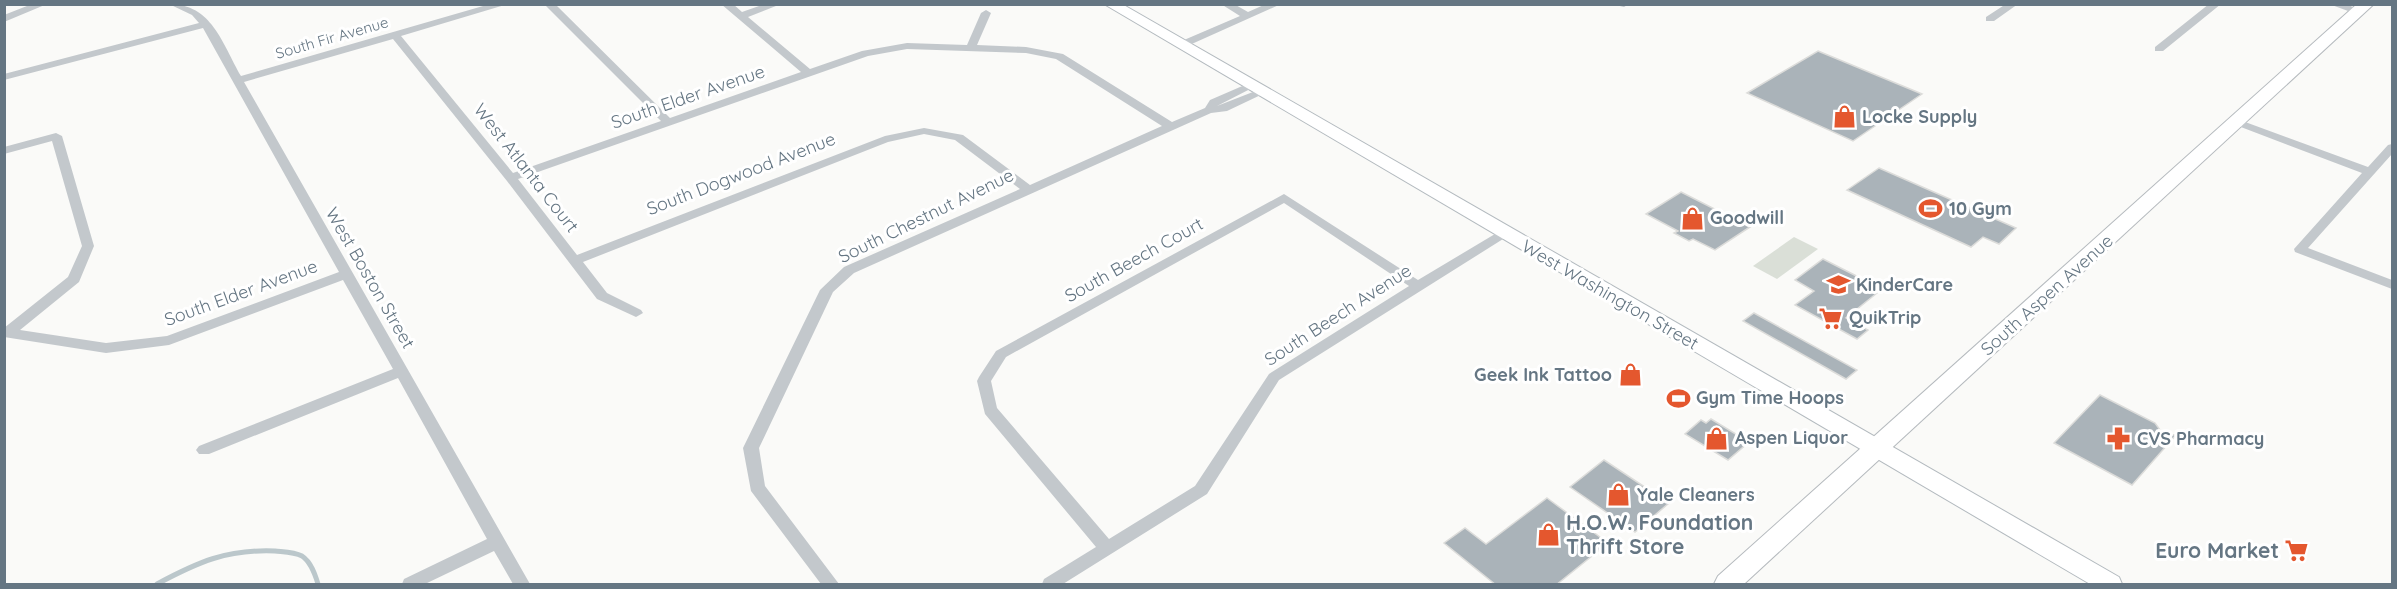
<svg xmlns="http://www.w3.org/2000/svg" width="2397" height="589" font-family="Quicksand,sans-serif">
<style>
.green{fill:#dadfd7}
.lines{fill:none;stroke-linecap:round;stroke-linejoin:round}
.stream{stroke:#bbc7cb;stroke-width:5}
.building{fill:#aab3b9;stroke:#dcdcda;stroke-width:1.5}
.secondary-casing{stroke:#b3babf;stroke-width:2}
.primary-casing{stroke:#b5babe;stroke-width:2}
.street{fill:#c3c8cc;fill-rule:evenodd}
.secondary{fill:#fff;fill-rule:evenodd}
.primary{fill:#fff;fill-rule:evenodd}
.labels{text-anchor:middle;stroke-width:6;stroke-linejoin:round;paint-order:stroke}
.far-street-label{font-size:15px;fill:#657683;stroke:#fff}
.street-label{font-size:18px;fill:#657683;stroke:#fff}
.poi-label{font-size:18px;font-weight:bold;fill:#657683;stroke:#fff;text-anchor:start}
.near-poi-label{font-size:21px;font-weight:bold;fill:#657683;stroke:#fff;text-anchor:start}
</style>
<rect width="100%" height="100%" fill="#fafaf8"/>
<path class="green" d="M1794,237L1818,249L1777,279L1753,266Z"/>
<g class="lines">
<path class="stream" d="M157,584C198,562 227,549 275,551C284,552 294,552 302,556C311,562 315,574 318,584"/>
</g>
<path class="building" d="M1818,51L1922,94L1853,141L1747,93Z
M1879,168L2016,228L1999,244L1983,237L1971,247L1847,190Z
M1681,192L1750,227L1715,250L1693,239L1689,241L1674,233L1678,231L1646,214Z
M1823,259L1882,289L1846,318L1868,330L1857,339L1795,305L1814,291L1795,280Z
M1754,313L1857,370L1846,379L1743,321Z
M2100,395L2155,423L2163,434L2176,435L2132,485L2054,443Z
M1711,419L1749,442L1728,460L1685,434L1701,420L1706,423Z
M1604,460L1669,503L1635,532L1570,487Z
M1547,498L1608,543L1556,585H1496L1444,543L1465,528L1486,544Z"/>
<g class="lines">
<defs>
<path id="secondary" d="M1104,4H1122L2119,577L2122,584H2090Z"/>
<path id="primary" d="M2357,4H2374L1744,584H1714L1718,576Z"/>
</defs>
<use href="#secondary" class="secondary-casing"/>
<use href="#primary" class="primary-casing"/>
<path class="street" d="M32,4H47L4,22V15Z
M169,4C212,4 222,43 241,76L490,4H508L401,36L513,173L661,121L544,4H555L670,118L801,72L721,4H733L742,12L765,4H781L748,17L810,69L862,51L907,43L967,45L981,13L986,10L991,13L977,45L1026,47L1063,54L1172,122L1205,108L1210,100L1247,84L1251,83L1256,86L1217,106L1258,90L1262,89L1267,92L1227,111L1211,113L854,273L833,292L759,448L765,486L839,584H821L751,491L743,448L820,290L844,267L1020,189L955,140L924,134L888,142L583,262L607,293L641,310L643,313L636,317L597,299L507,181L393,39L244,82L530,584H513L494,551L425,584H402L404,579L487,539L398,378L209,454H199L196,450L199,446L393,369L343,280L169,345L106,353L4,337V328L68,277L82,246L52,141L4,154V147L56,133L62,136L94,246L79,282L20,330L106,343L167,336L339,272L203,28L4,80V74L199,23L192,15ZM907,49L1026,53L1056,59L1162,126L1030,185L963,135L924,128L885,136L577,255L518,179L868,56Z
M1221,4H1234L1248,12L1266,4H1281L1185,47H1177V43L1240,16Z
M1611,4H1629L1624,7Z
M2006,4H2018L1994,21H1986V17Z
M2209,4H2221L2163,51H2155V47Z
M2329,4H2346L2364,12L2359,15Z
M2237,119L2368,167L2388,145L2392,144V154L2308,248L2392,280V289L2295,252L2294,249L2362,173L2233,124V120Z
M1284,194L1418,280L1500,231H1510L1511,234L1279,380L1207,494L1063,584H1042L1044,579L1096,547L985,414L977,381L979,377L996,351ZM1284,203L1409,286L1269,374L1195,486L1109,539L997,408L991,381L1006,357Z"/>
<use href="#secondary" class="secondary"/>
<use href="#primary" class="primary"/>
</g>
<defs>
<symbol id="shop-bare" viewBox="-9 -9 18 18"><path d="M-5-2.5h2.3a2.7 3.5 0 0 1 5.4 0H5L5.5 6h-11ZM-1.5-2.5h3a1.5 2.3 0 0 0-3 0Z" fill="#e4572e" stroke="#fff" stroke-width="2.5" paint-order="stroke"/></symbol>
<symbol id="stadium-bare" viewBox="-9 -9 18 18"><path d="M0-5a6.5 5 0 1 0 0 10a6.5 5 0 1 0 0-10ZM-3.5-1.8h7v3.6h-7Z" fill="#e4572e" stroke="#fff" stroke-width="2.5" paint-order="stroke"/></symbol>
<symbol id="school-bare" viewBox="-9 -9 18 18"><path d="M0-5L7-2L0 1L-7-2ZM-4 1L0 2.5L4 1V4Q0 6-4 4Z" fill="#e4572e" stroke="#fff" stroke-width="2.5" paint-order="stroke"/></symbol>
<symbol id="supermarket-bare" viewBox="-9 -9 18 18"><path d="M-6-5.5h2.5l.6 2H6L4.5 2H-2.5L-4.4-4H-6ZM-1.5 3.2a1.3 1.3 0 1 0 .1 0ZM3 3.2a1.3 1.3 0 1 0 .1 0Z" fill="#e4572e" stroke="#fff" stroke-width="2.5" paint-order="stroke"/></symbol>
<symbol id="pharmacy-bare" viewBox="-9 -9 18 18"><path d="M-2-6h4v4h4v4h-4v4h-4v-4h-4v-4h4Z" fill="#e4572e" stroke="#fff" stroke-width="2.5" paint-order="stroke"/></symbol>
</defs>
<g fill-rule="evenodd">
<use href="#shop-bare" x="1828" y="100" width="33" height="33"/>
<use href="#stadium-bare" x="1914" y="192" width="33" height="33"/>
<use href="#shop-bare" x="1676" y="202" width="33" height="33"/>
<use href="#school-bare" x="1822" y="268" width="33" height="33"/>
<use href="#supermarket-bare" x="1814" y="302" width="33" height="33"/>
<use href="#shop-bare" x="1614" y="358" width="33" height="33"/>
<use href="#stadium-bare" x="1662" y="382" width="33" height="33"/>
<use href="#shop-bare" x="1700" y="422" width="33" height="33"/>
<use href="#pharmacy-bare" x="2102" y="422" width="33" height="33"/>
<use href="#shop-bare" x="1602" y="478" width="33" height="33"/>
<use href="#shop-bare" x="1532" y="518" width="33" height="33"/>
<use href="#supermarket-bare" x="2280" y="534" width="33" height="33"/>
</g>
<g class="labels">
<g class="far-street-label">
<text transform="translate(332 38) rotate(-16)" y="5">South Fir Avenue</text>
</g>
<g class="street-label">
<text transform="translate(688 97) rotate(-19)" y="6">South Elder Avenue</text>
<text transform="translate(526 168) rotate(52)" y="6">West Atlanta Court</text>
<text transform="translate(741 174) rotate(-21)" y="6">South Dogwood Avenue</text>
<text transform="translate(926 216) rotate(-26)" y="6">South Chestnut Avenue</text>
<text transform="translate(1134 260) rotate(-29)" y="6">South Beech Court</text>
<text transform="translate(370 278) rotate(60)" y="6">West Boston Street</text>
<text transform="translate(241 293) rotate(-20)" y="6">South Elder Avenue</text>
<text transform="translate(1610 295) rotate(30)" y="6">West Washington Street</text>
<text transform="translate(2047 295) rotate(-42)" y="6">South Aspen Avenue</text>
<text transform="translate(1338 315) rotate(-33)" y="6">South Beech Avenue</text>
</g>
<g class="poi-label">
<text x="1862" y="123">Locke Supply</text>
<text x="1949" y="215">10 Gym</text>
<text x="1710" y="224">Goodwill</text>
<text x="1856" y="291">KinderCare</text>
<text x="1849" y="324">QuikTrip</text>
<text x="1612" y="381" text-anchor="end">Geek Ink Tattoo</text>
<text x="1696" y="404">Gym Time Hoops</text>
<text x="1735" y="444">Aspen Liquor</text>
<text x="2137" y="445">CVS Pharmacy</text>
<text x="1637" y="501">Yale Cleaners</text>
</g>
<g class="near-poi-label">
<text x="1566" y="530">H.O.W. Foundation<tspan x="1566" dy="24">Thrift Store</tspan></text>
<text x="2279" y="558" text-anchor="end">Euro Market</text>
</g>
</g>
<rect width="2397" height="589" fill="none" stroke="#657683" stroke-width="12"/>
</svg>
